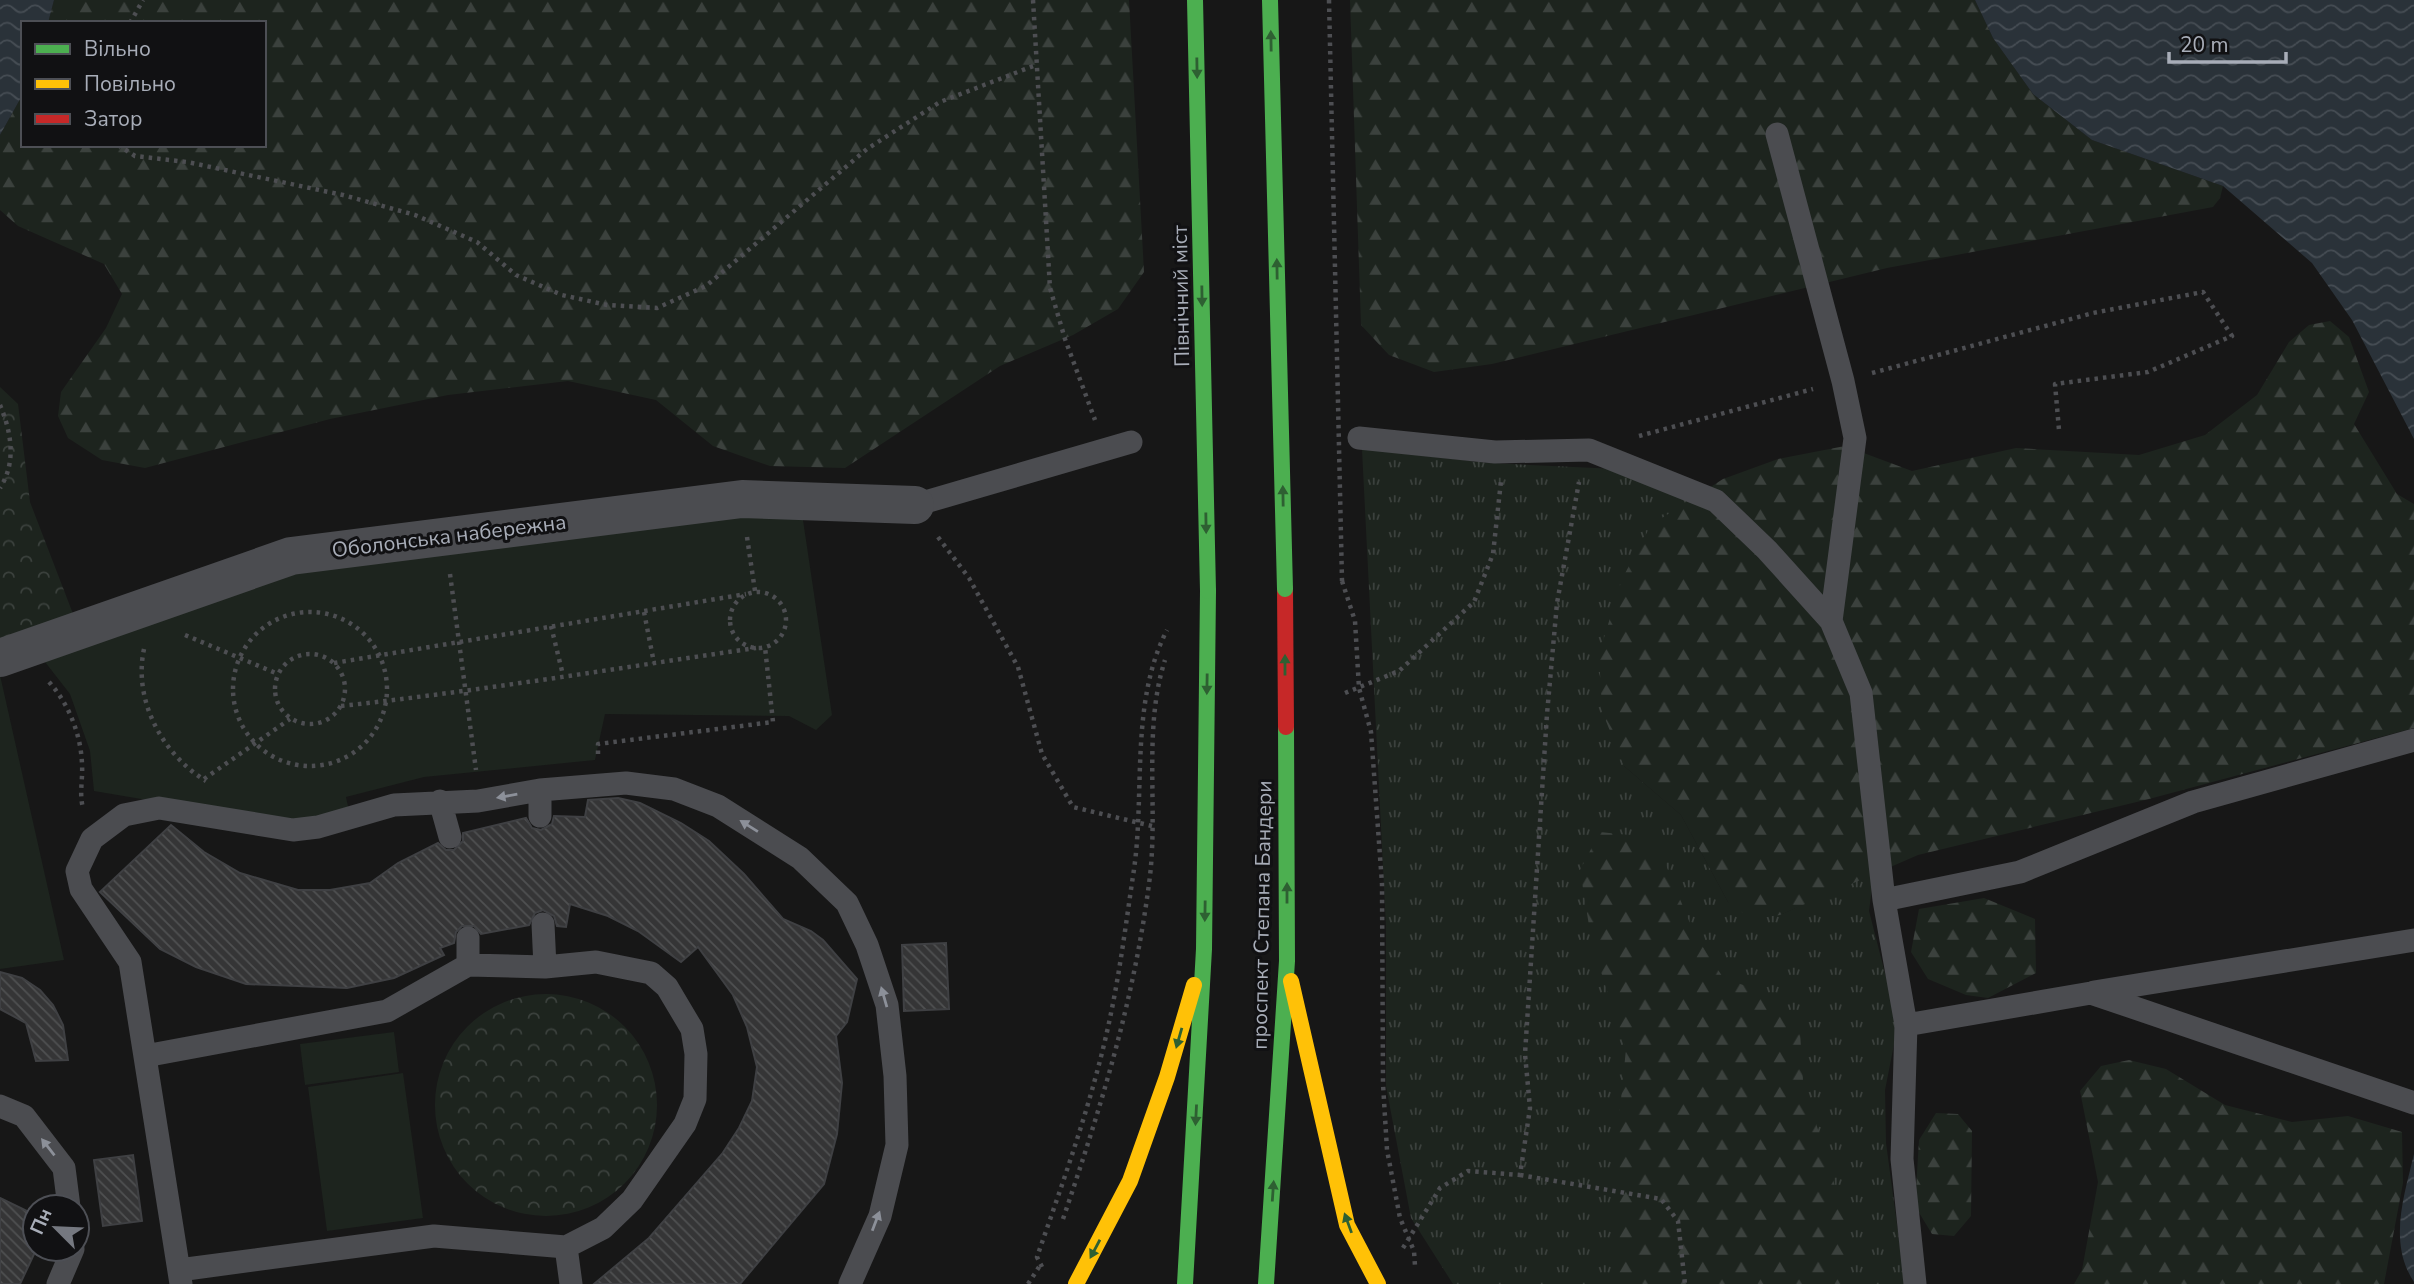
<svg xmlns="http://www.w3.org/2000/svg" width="2414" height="1284" font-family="'Nunito Sans',sans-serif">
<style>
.grass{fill:url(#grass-tufts)}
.forest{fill:url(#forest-firs)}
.park{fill:url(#park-crowns)}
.garden{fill:#1d241e}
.water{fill:url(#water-waves)}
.building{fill:url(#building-back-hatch);stroke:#3f4043;stroke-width:2}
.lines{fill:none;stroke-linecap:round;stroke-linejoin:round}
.path{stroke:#4d4e52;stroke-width:4.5;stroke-dasharray:3.5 5;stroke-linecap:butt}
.lane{stroke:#4b4c50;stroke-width:23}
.street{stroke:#4b4c50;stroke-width:38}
.fast{stroke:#4caf50;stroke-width:16}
.slow{stroke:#ffc107;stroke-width:16}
.jam{stroke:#c62828;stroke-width:16}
.path-bridge{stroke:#4d4e52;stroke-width:4.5;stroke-dasharray:3.5 5;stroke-linecap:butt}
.fast-bridge{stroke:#4caf50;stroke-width:16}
.oneway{fill:#2e6032}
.oneway2{fill:#8c9099}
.labels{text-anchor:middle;stroke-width:6;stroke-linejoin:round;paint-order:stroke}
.street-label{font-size:21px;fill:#a8adb8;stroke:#111113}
</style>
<defs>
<pattern id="grass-tufts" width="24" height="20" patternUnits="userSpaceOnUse" patternTransform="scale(1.75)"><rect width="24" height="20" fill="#1d241e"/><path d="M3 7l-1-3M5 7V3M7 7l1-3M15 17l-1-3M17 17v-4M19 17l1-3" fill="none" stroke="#3b413d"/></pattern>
<pattern id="forest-firs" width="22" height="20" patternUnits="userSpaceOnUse" patternTransform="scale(1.75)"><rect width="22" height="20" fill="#1d241e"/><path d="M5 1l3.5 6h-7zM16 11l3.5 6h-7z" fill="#3b413d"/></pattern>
<pattern id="park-crowns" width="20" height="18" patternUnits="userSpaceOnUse" patternTransform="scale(1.75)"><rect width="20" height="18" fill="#1d241e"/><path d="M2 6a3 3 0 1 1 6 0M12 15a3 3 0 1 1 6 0" fill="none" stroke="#3b413d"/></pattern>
<pattern id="water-waves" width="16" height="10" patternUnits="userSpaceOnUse" patternTransform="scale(1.75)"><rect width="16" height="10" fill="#2a3239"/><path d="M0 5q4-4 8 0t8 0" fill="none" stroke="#464d54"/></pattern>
<pattern id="building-back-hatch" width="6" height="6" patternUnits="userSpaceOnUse" patternTransform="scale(1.75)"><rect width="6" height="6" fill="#353536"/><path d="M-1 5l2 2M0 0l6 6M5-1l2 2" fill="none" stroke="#4f5051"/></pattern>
</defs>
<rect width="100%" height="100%" fill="#171717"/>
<path class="grass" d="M1362,449L1489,463L1617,469L1693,498L1624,766L1681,815L1728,902L1780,915L1874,872L1869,911L1898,1024L1885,1090L1886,1143L1905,1284H1453L1411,1218L1386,1086V926Z"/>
<path class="forest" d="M54,0H1129L1144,272L1118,309L1073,335L1000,366L845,468L770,466L713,446L656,400L568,381L448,395L330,419L145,468L102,460L68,438L58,416L61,392L106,328L122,294L104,264L18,226L0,210V135L23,94V145H264V23H48Z
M1350,0H1975L1993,38L2033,94L2092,140L2223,186L2220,198L2213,207L1887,268L1492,364L1434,372L1389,355L1361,325Z
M2330,321L2349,337L2369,392L2354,424L2397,494L2414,504V728L2149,799L1918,855L1780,915L1751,919L1728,902L1681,815L1624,766L1602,711L1599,654L1622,579L1651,525L1723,479L1778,459L1845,446L1912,471L2016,448L2139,455L2205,435L2257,395L2289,342L2309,325Z
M1600,832L1646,837L1665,863L1694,933L1724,979L1779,996L1800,1032L1803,1080L1847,1226L1848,1284H1614V1169L1626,1049L1592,944L1580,870Z
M1984,898L2035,919L2036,973L1988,998L1966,995L1928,979L1911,952L1919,909Z
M2129,1060L2166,1069L2225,1105L2292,1122L2348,1116L2402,1132L2403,1183L2384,1284H2074L2082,1270L2098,1182L2080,1091L2101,1066Z
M1936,1113L1958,1114L1972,1131L1971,1216L1954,1236L1932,1234L1915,1206L1919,1140Z"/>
<path class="park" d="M0,387L18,404L30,502L75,619L0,649Z
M435 1105a111 111 0 1 1 222 0a111 111 0 1 1-222 0Z"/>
<path class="garden" d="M752,504L803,520L832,715L816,730L789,716L605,714L595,760L424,777L346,797L349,811L288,824L94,791L90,751L70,694L45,662L293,565Z
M0,675L64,960L0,969Z
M394,1032L399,1072L305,1085L300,1044Z
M403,1073L423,1218L327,1231L308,1087Z"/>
<path class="water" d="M0,0H54L48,23H23V94L0,135Z
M1975,0H2414V439L2352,320L2312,263L2223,186L2092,140L2033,94L1993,38Z
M2414,1154V1282C2388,1243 2404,1196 2414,1154Z"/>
<path class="building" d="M618,798L640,803L681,823L709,841L744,874L783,919L811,931L823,940L857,979L847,1022L836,1036L842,1083L837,1134L824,1184L740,1284H594L649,1238L722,1154L739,1128L752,1101L757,1067L747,1027L733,995L698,947L681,962L638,931L608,916L570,904L566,927L557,926L554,916L543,910L535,913L529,925L481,934L474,926H462L456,932L454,943L440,948L444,955L394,978L347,988L246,984L196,967L160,949L100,892L171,825L204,852L240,873L298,890H330L370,883L398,863L438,843L446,850H454L463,841V833L526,818L532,828L541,830L552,824L554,816L585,817L588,800Z
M946,943L949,1009L904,1011L902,945Z
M0,972L22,978L40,990L53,1005L63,1025L68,1060L36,1061L26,1023L0,1009Z
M133,1155L142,1221L103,1226L94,1160Z
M0,1198L35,1215V1252L20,1284H0Z"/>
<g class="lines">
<path class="path" d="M1033,0L1050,288L1065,339L1095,420
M130,23L143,0
M118,145L135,156L187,162L343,195L415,215L477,242L516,275L562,295L607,305L657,308L706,286L867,149L940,102L1036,65
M1872,373L2093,313L2203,292L2232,336L2148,372L2055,384L2059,430
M0,405C11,431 17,462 0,488
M1639,436L1813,389
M747,537L755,591
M938,537L969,578L1018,667L1042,754L1073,807L1152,826
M450,574L476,770
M1342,581L1355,621L1359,688L1371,732L1382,884L1383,1084L1387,1150L1400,1218L1414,1251L1415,1266
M730 620a28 28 0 1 1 56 0a28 28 0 1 1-56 0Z
M644,612L654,663
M233 689a77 77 0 1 1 154 0a77 77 0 1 1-154 0Z
M551,626L563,675
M185,635L278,674
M144,649C133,700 162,754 206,781
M275 689a35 35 0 1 1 70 0a35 35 0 1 1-70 0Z
M334,663L746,594
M49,682C69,704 81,735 82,764C83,780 79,793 83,808
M1345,693L1399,671L1474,602L1493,554L1501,481
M341,706C480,691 618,668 756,648
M598,754V744L773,722L765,647
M204,779L290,719
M1520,1175L1661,1199L1678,1221L1685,1284
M1063,1219C1102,1104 1135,997 1150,876C1158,805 1143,728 1165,660
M1403,1248L1440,1188L1468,1171L1520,1175L1530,1108L1525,1054L1547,714L1557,603L1579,482
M1042,1267L1037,1257C1064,1179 1093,1099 1110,1018C1120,971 1126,923 1133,876C1146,796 1129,704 1167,630
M1028,1284L1039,1267"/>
<path class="lane" d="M1777,134L1843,381L1855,438L1831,621
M1359,438L1495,452L1589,450L1716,501L1767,550L1831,621L1861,693L1884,900L1906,1025L1902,1159L1915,1284
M915,505L1131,442
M440,801L450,837
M540,816V790
M1884,900L2020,872L2193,802L2414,740
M543,924L545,967
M468,938V965
M2094,992L2414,940
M1906,1025L2091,993L2414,1103
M145,1056L387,1011L468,965L545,967L596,962L651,973L667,987L692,1029L696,1054L695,1099L685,1124L632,1200L603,1228L566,1247L571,1284
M0,1106L24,1116L64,1168L69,1207
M179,1270L434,1236L566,1247
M58,1284L73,1249
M181,1284L130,962L81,889L77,871L92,839L124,815L159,808L293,830L318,827L394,805L478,801L540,790L626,783L674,789L718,806L800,858L847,903L867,945L887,1005L895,1076L897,1145L880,1216L850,1284"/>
<path class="street" d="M0,658L291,556L742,499L915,505"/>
<path class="fast" d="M1185,1284L1204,949L1208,591
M1266,1284L1287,961L1286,727"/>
<path class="slow" d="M1291,981L1347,1225L1378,1284
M1076,1284L1130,1181L1167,1077L1194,985"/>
<path class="jam" d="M1285,589L1286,727"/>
<path class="path-bridge" d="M1329,0L1342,581"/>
<path class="fast-bridge" d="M1195,0L1208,591
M1270,0L1285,589"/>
</g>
<defs><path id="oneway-solid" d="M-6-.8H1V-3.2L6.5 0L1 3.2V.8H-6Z" transform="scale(1.75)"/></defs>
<g class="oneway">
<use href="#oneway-solid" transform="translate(1271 41) rotate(-91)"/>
<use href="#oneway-solid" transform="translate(1197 68) rotate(89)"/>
<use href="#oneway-solid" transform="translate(1277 269) rotate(-91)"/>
<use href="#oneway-solid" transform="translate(1202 296) rotate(89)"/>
<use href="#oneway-solid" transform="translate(1283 496) rotate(-91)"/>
<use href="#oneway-solid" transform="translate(1206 523) rotate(89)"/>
<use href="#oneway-solid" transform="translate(1285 665) rotate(-90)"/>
<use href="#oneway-solid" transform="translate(1207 684) rotate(91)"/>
<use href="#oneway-solid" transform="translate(1287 893) rotate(-90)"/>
<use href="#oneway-solid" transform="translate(1205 911) rotate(91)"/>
<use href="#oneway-solid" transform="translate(1179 1038) rotate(106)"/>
<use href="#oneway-solid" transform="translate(1196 1115) rotate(93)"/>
<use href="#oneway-solid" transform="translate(1273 1191) rotate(-86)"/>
<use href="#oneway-solid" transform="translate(1348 1223) rotate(-110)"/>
<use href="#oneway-solid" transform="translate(1095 1249) rotate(118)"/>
</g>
<g class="oneway2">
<use href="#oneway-solid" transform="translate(507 796) rotate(170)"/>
<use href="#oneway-solid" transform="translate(749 826) rotate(-148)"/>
<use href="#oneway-solid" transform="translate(884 997) rotate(-106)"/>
<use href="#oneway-solid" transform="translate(48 1147) rotate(-128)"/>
<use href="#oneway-solid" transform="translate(876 1221) rotate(-69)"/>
</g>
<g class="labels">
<g class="street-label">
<text transform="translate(1181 296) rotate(-91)" y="7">Північний міст</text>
<text transform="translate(449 536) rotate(-7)" y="7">Оболонська набережна</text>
<text transform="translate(1262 915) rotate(-89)" y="7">проспект Степана Бандери</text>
</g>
</g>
<rect x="21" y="21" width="245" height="126" fill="#111113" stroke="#4d4f55" stroke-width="2"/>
<rect x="35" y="44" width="35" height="10" fill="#4caf50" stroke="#4d4f55" stroke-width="2"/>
<text x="84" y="56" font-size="21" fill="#a8adb8">Вільно</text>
<rect x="35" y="79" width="35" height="10" fill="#ffc107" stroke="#4d4f55" stroke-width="2"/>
<text x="84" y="91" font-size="21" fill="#a8adb8">Повільно</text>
<rect x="35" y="114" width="35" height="10" fill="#c62828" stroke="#4d4f55" stroke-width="2"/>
<text x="84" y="126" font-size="21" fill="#a8adb8">Затор</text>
<g transform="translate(56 1228) rotate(294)"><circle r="33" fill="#111113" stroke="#4d4f55" stroke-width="2"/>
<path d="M0-5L12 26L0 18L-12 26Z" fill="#757880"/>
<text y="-10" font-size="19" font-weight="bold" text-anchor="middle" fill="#a8adb8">Пн</text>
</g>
<path d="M2169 52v10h117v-10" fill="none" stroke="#a8adb8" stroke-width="3.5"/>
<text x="2180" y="52" font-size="21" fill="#a8adb8" stroke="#111113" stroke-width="5" paint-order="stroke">20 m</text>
</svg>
